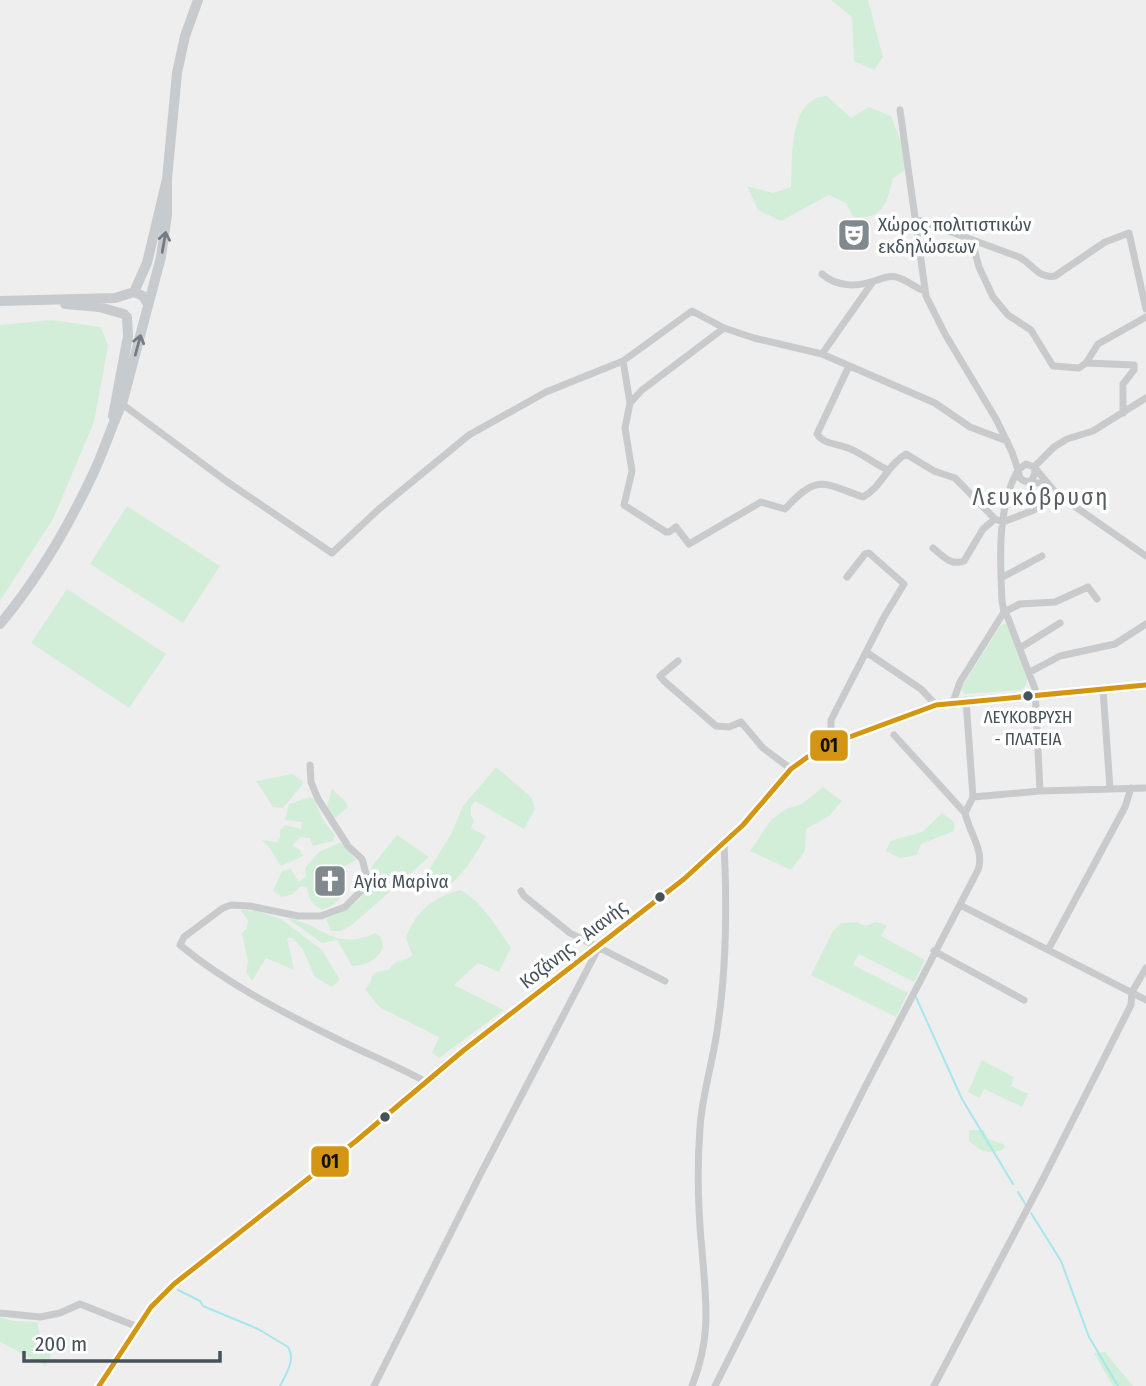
<svg xmlns="http://www.w3.org/2000/svg" width="1146" height="1386" font-family="'Fira Sans Condensed',sans-serif">
<style>
.green{fill:#d2eed9}
.lines{fill:none;stroke-linecap:round;stroke-linejoin:round}
.stream{stroke:#a6e6ed;stroke-width:2}
.street{stroke:#c8cacc;stroke-width:7}
.secondary{stroke:#c8cbce;stroke-width:10}
.bus-1-casing{stroke:#fff;stroke-width:10}
.bus-1{stroke:#d39512;stroke-width:5}
.oneway{stroke:#737c83}
.bus-dot{fill:#45525a;stroke:#fff;stroke-width:2.5}
.labels{text-anchor:middle;stroke-width:7;stroke-linejoin:round;paint-order:stroke}
.bus-label{font-size:17px;fill:#45525a;stroke:#fff}
.poi-label{font-size:19px;fill:#45525a;stroke:#fff;text-anchor:start}
.street-label{font-size:19px;fill:#45525a;stroke:#fff}
.quarter-label{font-size:23px;letter-spacing:2px;fill:#595e62;stroke:#fff}
.line-badge{stroke:#fff;stroke-width:2.5}
.pale-badge-label{font-size:19px;text-anchor:middle;font-weight:bold;fill:#111}
</style>
<rect width="100%" height="100%" fill="#efeeee"/>
<path class="green" d="M831,0H868L883,57L874,70L854,61L852,17Z
M827,96L851,118L869,107L891,116L902,144L905,170L893,178C887,203 883,220 853,217L846,203L829,195L781,221L758,210L747,186L773,193L791,187C793,160 787,98 827,96Z
M52,320L101,327L108,346L94,422L53,519L0,601V325Z
M127,506L220,566L183,623L90,564Z
M67,589L166,654L129,708L31,643Z
M1005,624L1008,625C1012,636 1028,671 1027,681C1027,686 1024,687 1021,690L964,694L961,688L1001,625Z
M496,767L531,797L535,809L524,829L475,801L471,806V816L474,820L471,828L486,836C477,852 459,884 441,889L434,885L427,873L451,834L463,806Z
M292,774L303,781L302,785L283,808L273,807L256,781Z
M823,787L842,801L829,816L806,829L805,851L791,870L750,851L771,820L786,809L802,804Z
M332,789L346,802L348,807L334,819L327,806Z
M310,797L314,799L323,820L335,835L333,841L313,846L310,838L301,837L292,845L300,850L303,856L281,866L269,847L262,840L276,842L280,838V830L285,825L301,829L302,822L285,820L289,804Z
M942,813L954,822V831L921,844L917,855L900,858L886,851L890,841L922,832Z
M397,835L429,857L352,925L341,931H331L326,919L345,910L359,900L365,892L372,866Z
M339,843L345,845L356,860C344,869 327,869 318,882L319,889L324,892L341,891L340,899L332,906L322,910C312,904 309,900 307,888L301,886L293,894L282,897L273,891L282,871L291,869L299,882L306,876L305,868L319,852Z
M460,890C481,900 498,929 511,948L499,972L478,963L454,985L504,1010L439,1058L432,1053L439,1037L379,1007L365,989L371,982L372,976L376,972L389,970C394,959 405,962 412,955L406,938C415,912 433,897 460,890Z
M240,910L257,911L281,919L322,950L340,980L332,987L315,977L302,948L292,938H287L294,970L266,958L252,981L246,972L248,962L242,933L247,928L248,920Z
M287,918C323,924 335,952 375,933L381,937L383,948C376,961 367,965 352,966L337,940L322,943Z
M856,922L866,926L875,922L887,925L881,936L925,960L914,982L859,954L853,965L908,993L896,1017L811,975L833,931L841,923Z
M982,1060L1014,1077L1011,1086L1028,1094L1022,1107L984,1089L980,1098L968,1092Z
M969,1130H984L987,1138L1005,1145L1003,1150C986,1154 982,1152 969,1141Z
M0,1317L14,1321L37,1322L41,1340L51,1356L46,1366L0,1342Z
M1105,1352L1133,1386H1113L1094,1353Z"/>
<g class="lines">
<path class="stream" d="M915,995L962,1099L1013,1184
M1018,1192L1026,1205
M1031,1213L1061,1261L1089,1337L1118,1386
M178,1290L200,1301L203,1306L258,1329L288,1347C296,1360 286,1374 280,1386"/>
<path class="street" d="M900,110L926,296L945,334L996,419L1012,452L1018,470C997,507 1000,559 1002,601L1004,612L1008,618L1035,689L1040,791
M916,219L1019,257C1033,264 1038,279 1055,276L1105,242L1129,233L1146,309
M972,241L979,267L993,297L1008,315L1031,330L1053,366L1079,368L1086,363L1098,344L1146,317
M822,274C837,287 857,287 874,281C881,279 888,275 896,277C906,279 915,288 925,291
M724,328L642,390L630,403L625,428L632,471L624,505L666,532H669L676,527L689,544L761,502L785,509C818,473 822,483 863,497C881,488 888,464 906,454L934,471L955,478L995,519L1003,522L1034,510L1057,494
M822,354L872,283
M623,361L630,403
M1086,363L1134,365V370L1123,384V413
M849,366L817,434C823,444 838,444 848,448C862,453 874,464 888,470
M1146,398L1093,431L1067,439L1054,447L1034,467L1057,494L1146,556
M122,404L226,481L332,553L379,509L469,435L546,392L623,361L692,311L724,328L754,338L822,354L935,403L970,427L1007,441
M1027,482L1032,480L1035,473L1034,467L1026,464L1018,470L1020,478C1026,484 1037,483 1046,483
M933,548C943,556 950,566 964,561L983,529L995,519
M1001,578L1042,556
M1020,648L1060,623
M866,652L921,689L936,705
M678,661L660,676L664,681L716,726L729,727L741,722L763,748L791,769
M1030,672L1060,656L1115,644L1146,624
M1103,689L1110,789
M953,702L960,682L1004,612L1020,604L1055,602L1088,587L1097,599
M894,735L965,813
M836,742L831,728V720L884,617L904,584L869,553L865,554L847,577
M310,765L311,782L318,799L348,846L362,859L366,874L361,891L345,907L321,916H298L250,906L231,905L223,908L184,937L180,945C226,983 280,1011 333,1037C364,1053 396,1065 426,1082
M973,797L1040,791L1146,788
M521,891L524,896L570,933L665,981
M960,905L1146,1000
M1048,950L1125,807L1131,788
M934,951L1024,1000
M0,1313L40,1317L60,1313L80,1304L138,1327
M374,1386L480,1175L599,947
M692,1386C712,1335 706,1303 702,1250C698,1210 697,1168 700,1128C702,1093 714,1059 718,1024C727,964 727,903 724,843
M715,1386L865,1087L978,870C985,851 969,832 965,813L973,797L966,700
M934,1386L1043,1179L1131,1005L1132,992L1146,968"/>
<path class="secondary" d="M134,292L147,263L167,179L177,73L185,36L198,0
M0,301L115,298L134,292L143,296L148,304
M65,304L99,307L124,314
M113,416L128,336L127,317
M0,624C38,579 68,527 93,474C104,451 111,427 122,404L161,257L167,215V179
M99,1386L151,1307L174,1284L356,1141L464,1050L684,879L743,825L791,769L809,756L836,742L936,705L1146,685"/>
<defs>
<path id="bus-1" d="M99,1386L151,1307L174,1284L356,1141L464,1050L684,879L743,825L791,769L809,756L836,742L936,705L1146,685"/>
</defs>
<use href="#bus-1" class="bus-1-casing"/>
<use href="#bus-1" class="bus-1"/>
</g>
<defs><path id="oneway-shaft" d="M-6 0H5M1.5-3L5.5 0L1.5 3" fill="none" stroke-width="1.6" stroke-linecap="round" stroke-linejoin="round" transform="scale(1.75)"/></defs>
<g class="oneway">
<use href="#oneway-shaft" transform="translate(164 242) rotate(-80)"/>
<use href="#oneway-shaft" transform="translate(138 345) rotate(-75)"/>
</g>
<defs>
<symbol id="theatre-square" viewBox="-11 -11 22 22"><rect x="-9" y="-9" width="18" height="18" rx="4" fill="#80898e" stroke="#fff"/><path d="M-5-5.5Q0-4 5-5.5V0Q5 5 0 6Q-5 5-5 0ZM-3.3-2.5H-1v1.5H-3.3ZM1-2.5H3.3v1.5H1ZM-2.8 1Q0 5.5 2.8 1Z" fill="#fff"/></symbol>
<symbol id="church-square" viewBox="-11 -11 22 22"><rect x="-9" y="-9" width="18" height="18" rx="4" fill="#80898e" stroke="#fff"/><path d="M-1.2-6h2.4v3.5h3.3v2.4h-3.3V6h-2.4V-.1h-3.3v-2.4h3.3Z" fill="#fff"/></symbol>
</defs>
<g fill-rule="evenodd">
<use href="#theatre-square" x="835" y="216" width="38" height="38"/>
<use href="#church-square" x="311" y="862" width="38" height="38"/>
</g>
<g class="bus-dot">
<circle cx="1028" cy="696" r="6"/>
<circle cx="660" cy="897" r="6"/>
<circle cx="385" cy="1117" r="6"/>
</g>
<g class="labels">
<g class="bus-label">
<text x="1028" y="723">ΛΕΥΚΟΒΡΥΣΗ<tspan x="1028" dy="22">- ΠΛΑΤΕΙΑ</tspan></text>
</g>
<g class="poi-label">
<text x="878" y="231">Χώρος πολιτιστικών<tspan x="878" dy="22">εκδηλώσεων</tspan></text>
<text x="354" y="888">Αγία Μαρίνα</text>
</g>
<g class="street-label">
<text transform="translate(573 944) rotate(-38)" y="7">Κοζάνης - Αιανής</text>
</g>
<g class="quarter-label">
<text x="1041" y="505">Λευκόβρυση</text>
</g>
</g>
<g class="line-badge">
<rect x="809" y="729" width="40" height="33" rx="7" fill="#d39512"/>
<rect x="310" y="1145" width="40" height="33" rx="7" fill="#d39512"/>
</g>
<g class="pale-badge-label">
<text x="829" y="752">01</text>
<text x="330" y="1168">01</text>
</g>
<path d="M24 1351v10h196v-10" fill="none" stroke="#45525a" stroke-width="3.5"/>
<text x="35" y="1351" font-size="21" fill="#45525a" stroke="#ffffff" stroke-width="5" paint-order="stroke">200 m</text>
</svg>
